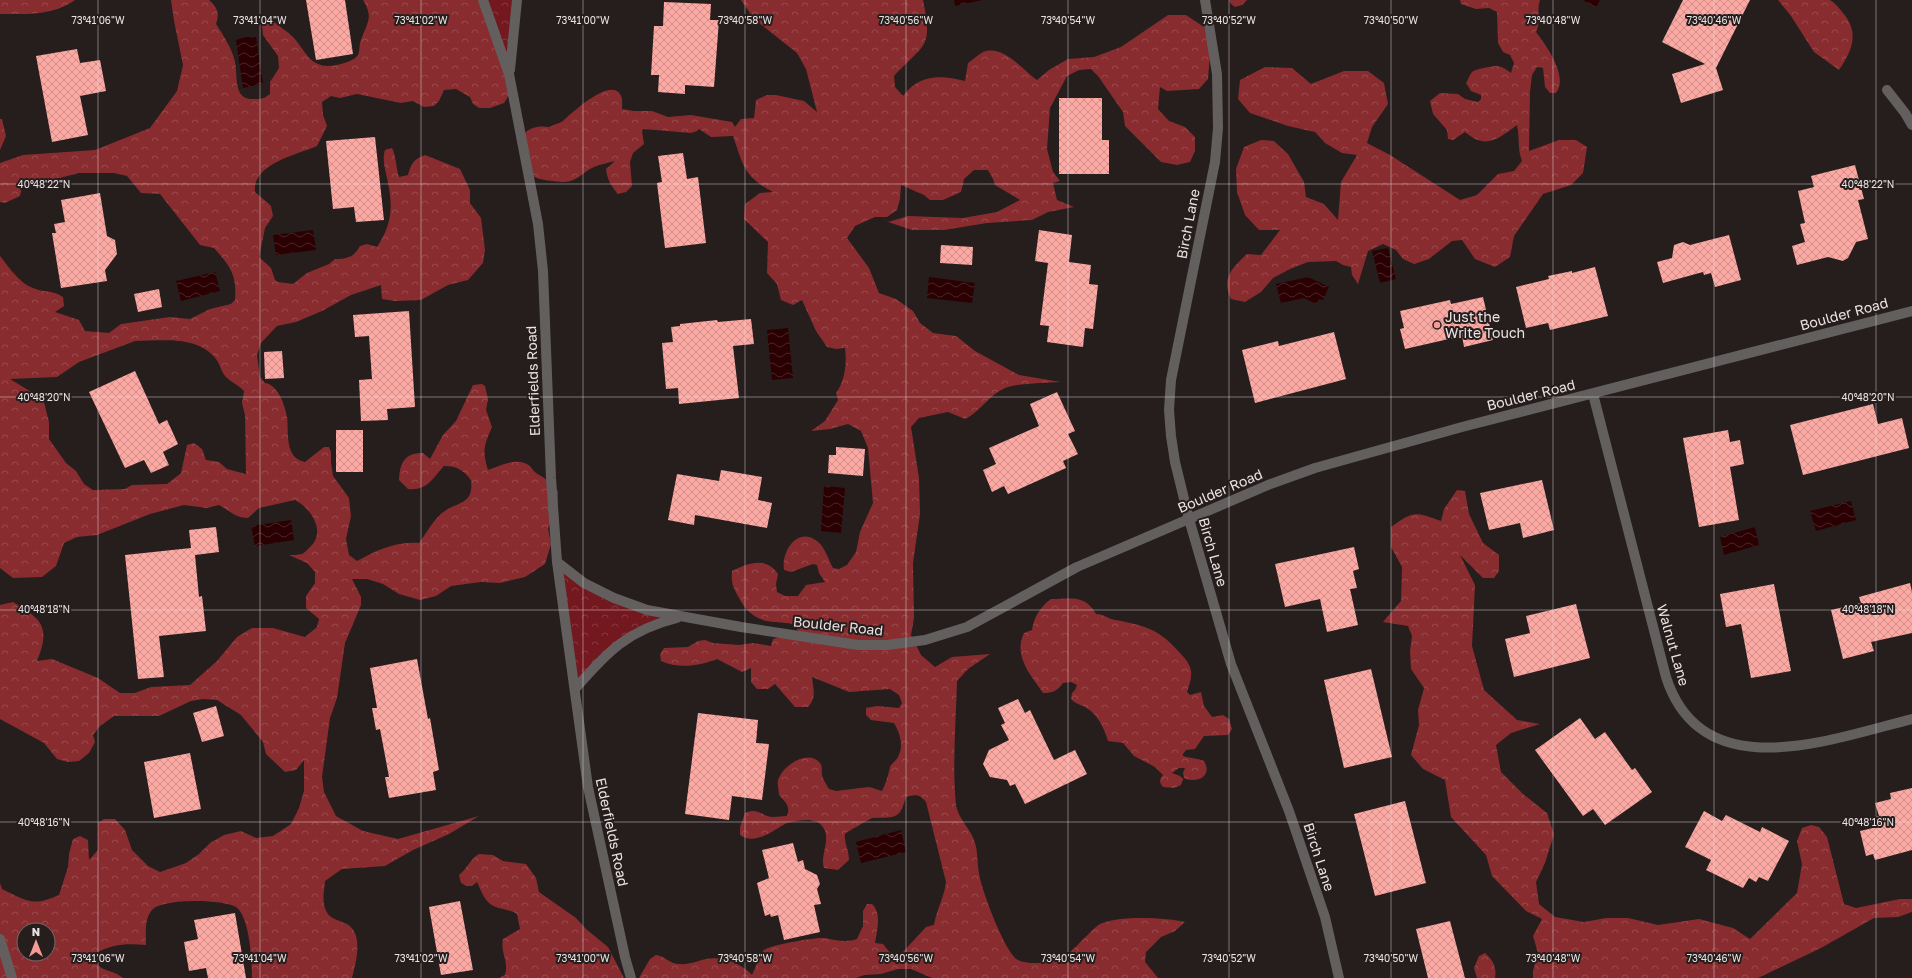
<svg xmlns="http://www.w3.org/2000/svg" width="1912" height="978" font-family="'Golos Text',sans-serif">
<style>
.forest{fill:url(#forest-crowns);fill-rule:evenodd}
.park{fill:url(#park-crowns)}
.water{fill:url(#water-waves)}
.building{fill:url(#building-cross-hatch)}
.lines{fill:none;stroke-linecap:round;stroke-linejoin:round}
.minor{stroke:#645f5f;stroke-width:10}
.tertiary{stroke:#645f5f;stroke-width:10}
.ticks{fill:none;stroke:#e9e3e3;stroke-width:1;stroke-opacity:0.45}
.poi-dot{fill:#f59b97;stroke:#261d1d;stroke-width:1.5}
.labels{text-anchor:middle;stroke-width:4;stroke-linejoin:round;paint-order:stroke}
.street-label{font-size:14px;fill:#e9e3e3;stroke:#261d1d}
.poi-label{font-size:14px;fill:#e9e3e3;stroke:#261d1d;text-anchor:start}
.ticks-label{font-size:10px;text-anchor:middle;fill:#e9e3e3;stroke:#261d1d;stroke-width:4;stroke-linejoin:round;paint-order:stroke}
</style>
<defs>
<pattern id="forest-crowns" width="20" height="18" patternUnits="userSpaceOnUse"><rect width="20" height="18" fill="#892c2f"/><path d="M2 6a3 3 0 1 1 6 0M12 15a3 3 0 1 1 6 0" fill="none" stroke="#9a4a4d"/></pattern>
<pattern id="park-crowns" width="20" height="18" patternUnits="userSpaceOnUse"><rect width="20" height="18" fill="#73181e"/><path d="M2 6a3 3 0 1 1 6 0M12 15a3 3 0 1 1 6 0" fill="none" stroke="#87393f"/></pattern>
<pattern id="water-waves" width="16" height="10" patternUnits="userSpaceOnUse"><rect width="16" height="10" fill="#2a0002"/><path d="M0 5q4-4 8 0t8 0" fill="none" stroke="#492527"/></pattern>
<pattern id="building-cross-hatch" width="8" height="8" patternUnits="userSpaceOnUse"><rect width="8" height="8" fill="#fca8a3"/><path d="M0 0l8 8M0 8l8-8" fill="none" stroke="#ce8f8b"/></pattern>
</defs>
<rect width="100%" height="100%" fill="#261d1d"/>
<path class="forest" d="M0,0H75C53,16 26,14 0,14Z
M171,0H209C217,7 220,13 216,24C223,35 232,48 235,62C238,76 233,100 253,99C261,99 264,99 270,94V82L279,68L278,56L263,35L262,26L274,22C280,27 287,31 293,37C302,46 308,62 321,65C329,68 353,63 358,55C360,51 359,44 361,40C367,23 374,18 363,0H479L501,60L510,93L504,103L490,108H479L473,104L470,97L456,89L444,90L439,101L434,106L424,107L413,101L401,103L357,94L340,98L331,96L322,102L323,115L327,126L317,146C296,155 252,164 255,192L271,206L273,216L265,228L259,257L271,268L275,280L278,282L293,284L307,273L329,264L335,259C348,259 354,257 360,246L367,244L377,247C393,223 393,205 387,178C385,168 382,160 385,150L392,148C396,155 396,168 399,177L408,175C411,163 414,159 425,155L460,169L470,190V203L481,218L485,250L483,263L468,280L448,285L421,300L395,301L382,299L381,285L351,295L322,311L296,322L277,326L261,343L257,355L260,377L265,383C278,385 285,405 287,417C289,432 284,458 305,462L324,447H329L331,452V462L333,476L349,498L351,516L346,539L349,555L357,561C377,550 396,541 419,543C426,534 433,520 442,513C457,501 474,506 471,480C463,470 457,466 444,466C432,479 427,491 408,489L399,480C400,463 404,453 423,453L430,459L443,435L456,421L473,385L482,384L485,386L488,399L486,410L492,427C484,445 482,451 488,470C500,466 514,458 527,464C531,466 533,471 536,473C545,478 551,483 558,491L557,508L548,528L551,544L545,564L525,577L500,583L481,582L451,586L436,596L420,600L399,594L383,584L367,579H352L361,597V605L345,643L337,698L330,718L322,777L324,792L336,816L363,831L398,839L479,816L449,834L413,850L385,866L342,869L325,881C324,892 321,904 328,914C331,919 341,921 347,924C364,934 356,962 352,978H252C252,962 250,917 236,907C223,899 162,898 152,910C144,919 146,934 146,945C127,943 112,944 96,953L95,962C104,973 112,969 123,978H0V883L2,889C27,901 32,907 59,895L68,867L69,854L73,839L80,836L88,840L89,860L98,850V823L104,819H115L125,830L132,850L148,866L160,872L186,863L199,854L210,843L224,835L241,831L256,838L273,836L291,824L299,808L304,791V760L296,770L285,772L266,754L263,742L241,715L217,700L203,699L191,701L159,716H114L100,726L93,735L95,742L89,753L79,761L68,762L57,759L44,743L0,719V605L13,602C42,619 51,627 37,661L52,659L98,678L120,693H135L151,687L190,685L217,661L237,637L252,628H273L305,637L317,627L319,619L306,608V596L315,583V572L307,563L289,555C293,555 298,555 302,554C304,553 307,550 309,548C327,533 312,509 295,500L259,508L248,518C236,518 230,511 219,505L207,508L184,505L150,514L97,535L77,537L64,543L56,566L42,577L13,578L0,568V256C9,267 19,283 33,288C44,293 51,289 63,297L64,306L55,312L79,320L85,331L109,333L121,324L170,317L190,319L210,309L231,304L235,300C237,274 230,266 214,248L200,245L160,194L141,193L127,176L114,173H79L48,181L30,179L23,183L20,196L5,203L0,202V163L23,155L95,150L150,128L177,91L183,65L174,21ZM135,341C162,341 197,335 216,359C220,364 221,371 225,376C230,382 239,385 244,391L242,403L245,415L246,474L227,469L219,462L206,460L202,449L194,443L187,445L181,473L167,484L132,485L125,489L93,490L84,484L76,471L66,463L49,439V422L44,402L33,393L10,379L57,377L79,362ZM24,930H48V954H24Z
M741,0H923C933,49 925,43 894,76L895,87L903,96C920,74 940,75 965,81L968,63C972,60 978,55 983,52C1003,44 1023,70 1037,80L1049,70L1068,59L1094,57L1121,47L1168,15H1186L1204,27L1210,55L1208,79L1199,89L1167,91L1160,87L1158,109L1169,121L1185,127L1195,137V151L1190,162L1177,165L1161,162L1125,126L1123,112L1098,76L1091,69L1079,70L1067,76L1050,108L1047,149L1053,172L1060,181L1053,183L1057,200L1074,207L1048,212L1032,220L987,223L944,230H912L888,222L908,216L963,218L997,212L1020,200L995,185L993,179L988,170H974L964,179L961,192L943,200H930L924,195L901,185L900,199L897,210L887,217H875L855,226L847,238L869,268L879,293L896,299L913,311L920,323L933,333L956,336L975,351L1019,375L1061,382C1045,383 1019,383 1005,388C989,395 980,412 965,419L948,412L919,418L911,427L919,478L920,514L913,563L914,618L911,635L921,655L935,667L952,657L990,654L968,669L957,681C956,722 952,764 956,805C958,819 972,830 975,843C978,852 977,863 979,873C981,889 1005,953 1018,960C1028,965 1047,963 1057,960C1070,956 1085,936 1096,927C1111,914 1167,918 1185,922L1175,931L1161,937L1146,952L1145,962L1158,978H932L911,969H898L881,974L864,975L856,978H639L650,959L656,955C665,956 670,964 679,964C689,965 697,961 706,959C722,956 741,963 752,975C756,968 759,954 764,950C769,945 816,937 824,938C836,940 845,943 857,939L863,926V911L867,904H872C882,913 877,931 875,943L883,944L891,954L898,955L902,953L926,927L934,925C936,911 945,895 946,882L926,802C920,794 915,794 906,797C904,802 903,808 900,812C894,820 881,817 872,818C870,819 847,832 845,834C844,843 849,850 849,860L838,870L824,868C819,855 834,836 820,824C818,821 812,821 809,820C802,820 794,821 787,823C773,830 756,846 740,835V827L745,813C755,809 758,812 767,816C773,818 780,816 787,816C791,806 785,802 779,795C779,791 777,784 778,780C783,765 808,749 820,763C823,767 821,771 822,775C823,780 827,785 829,789L836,791L869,787L882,791C886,783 888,776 890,767C892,763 896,761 898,757C904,746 900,733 894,723L871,720L866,715V708L877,706L899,708L902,703L899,695L890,689L849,692L812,677C813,689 817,697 808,707H795L775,684L768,689H757L751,682V668L742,672L717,659C699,666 679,669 661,661L660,654L664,648L688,647L698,641L705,640L713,643L739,645L753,643L771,646L773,639L798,632L796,626C789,622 783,623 775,622C757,621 747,613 739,598C733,587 731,584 732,571C748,563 766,556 778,574L776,584L777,592L785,596H798L806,585L825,582L819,573L817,565L813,564L791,572L784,570C781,552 797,526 817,541C825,547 828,559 833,568L839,569L847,565L856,552L860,532L873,503L868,448L861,431L848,424L830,429L811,431L825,421L838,400L836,393C845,381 847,363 845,348L836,349L827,347L816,331L802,300L793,305L781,300L777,284L767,273L768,242L744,219L745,204L760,193L773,192C744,177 743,165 733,136L711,137L699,129L697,131L691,133L643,129L642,131L644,144L633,153L630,162L632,186L626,192L618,194C612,187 607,180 606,169L615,161C608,163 601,164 594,167C584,171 577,182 564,182C559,182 541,180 537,178C533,177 530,173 528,170C511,149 520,122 549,127C554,124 559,124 563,121C572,113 609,78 620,94C623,98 622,104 622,109L634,111H652L668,117L691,115L732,122L735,127L741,119L754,118L756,100L767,95H776L804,101L817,112L806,69L797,53L754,19Z
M1229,0H1247L1242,5L1235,7L1231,4Z
M1460,0H1540C1536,12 1542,19 1536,32C1546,45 1569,77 1556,93H1550L1545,87L1543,68L1537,67L1532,75L1530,92L1529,151L1559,140H1576L1587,147L1583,173L1571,185L1543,194L1514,236L1510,257L1495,267L1475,259L1462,240L1452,241L1429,259L1414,264L1403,259L1396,250L1383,244L1368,251L1358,284L1352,275L1351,267L1343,265L1336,261L1308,262L1290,269L1273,278L1261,292L1245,302L1231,299C1221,278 1232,268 1247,254L1261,255L1280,230H1259L1245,215L1237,192L1236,169L1244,147L1261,140L1274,141L1288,154L1304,182L1306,197L1324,204L1338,220L1341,182L1357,155L1342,153L1325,143L1315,132L1288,126L1250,113L1238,99L1240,80L1265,67L1292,68L1311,84L1344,71H1368L1384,83L1388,104L1372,127L1367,143L1390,155L1460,200L1477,195L1498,174L1514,171L1522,161C1517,147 1520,139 1517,125C1498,139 1486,150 1465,132L1453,140L1448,139L1447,130L1433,114L1430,101L1440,93L1458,94L1465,99L1478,102L1481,99V95L1471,91L1466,83C1468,80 1470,74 1472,72C1475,69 1493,66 1497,66C1502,66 1507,70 1511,73L1514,63L1510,55L1503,52L1498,43L1497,12L1489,8L1476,9L1461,4Z
M1778,0H1830C1835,3 1839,8 1843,13C1860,33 1852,51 1839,70L1814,52L1791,16Z
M0,119H2L6,136L0,150Z
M1457,490L1465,491L1469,514L1483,543L1499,555V571L1494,578H1483L1460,555L1475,585L1472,646L1484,690L1517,720L1540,724L1511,733L1496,745L1501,772L1523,794L1547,813L1554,834L1545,863L1536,882L1539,904L1555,917L1584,922L1606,918H1628L1658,925L1699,919L1733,928L1750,939L1797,893L1802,864L1797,841L1802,828L1811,825L1819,827L1827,837L1844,904L1856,908L1900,899H1912V912L1898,917L1874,918L1821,948L1758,978H1533V971L1538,953L1533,936L1542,919L1526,911L1492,876L1486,855L1451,817L1445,780L1423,769L1411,755L1419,725L1418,710L1424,688L1411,669L1410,651L1412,636L1408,626L1383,622L1401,601L1402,567L1391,547V527C1414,510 1415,512 1441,521L1444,509Z
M1051,599C1071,599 1085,594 1096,614C1104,614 1108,619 1116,620C1146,626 1159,629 1180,653C1185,658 1190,664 1191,671C1192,679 1189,685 1187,692L1190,695L1201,692L1204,706L1212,717L1223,715L1229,719L1232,729L1228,735L1204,736L1195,749L1186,750L1183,754V756C1189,758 1197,758 1204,761C1213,776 1197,784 1184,778L1183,773L1185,768H1179L1172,773L1180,776L1183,779L1181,785L1174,788L1163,787C1159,782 1159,780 1163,775L1155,767L1134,756L1123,743L1108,741C1104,728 1098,714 1085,707C1079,704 1076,704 1071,699L1072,693L1075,690L1077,685L1071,682L1063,683C1057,691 1053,693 1043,693C1030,674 1013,656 1024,633L1032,630C1034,617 1040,607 1051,599Z
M479,854L493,855L503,861L526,864L536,878L539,892L576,918L586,929L608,947L624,978H499L505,975C509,960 500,953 503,939L520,929L517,914C509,908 495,910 488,902C483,897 480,888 477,882L472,886H467L461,883L459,875C468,868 470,859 479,854Z
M1485,953C1493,960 1497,968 1495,978H1477L1474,968L1479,956Z"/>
<path class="park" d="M483,0H517L509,74Z
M557,562L584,583L681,617L630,635L575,689Z"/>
<path class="water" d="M954,0H982L955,6Z
M1583,0H1600L1596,8Z
M246,37H256L263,84L243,88L236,40Z
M313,230L316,250L276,255L273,235Z
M1388,248L1396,279L1380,283L1372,251Z
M215,272L220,291L181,301L176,281Z
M929,277L975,283L972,303L927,298Z
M1308,277L1329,287L1323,300L1319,299L1316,304L1304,298L1281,303L1276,284Z
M788,328L793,378L772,380L767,330Z
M824,486L845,488L841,533L821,531Z
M1851,501L1856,520L1816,531L1810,511Z
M291,520L294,540L255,546L251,526Z
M1755,527L1759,545L1724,555L1720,537Z
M901,830L906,852L861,863L856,842Z"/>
<path class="building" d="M306,0H345L353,54L316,60Z
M1683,0H1750L1716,68L1723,90L1681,103L1672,74L1705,64L1662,42Z
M664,2L711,4L710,20H719L714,87L685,85V94L658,92L659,75H651L654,26H663Z
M77,49L80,63L100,60L106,91L80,96L88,135L52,142L36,56Z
M1059,98H1102V140H1109V174H1059Z
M375,137L384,220L356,222L354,207L333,209L326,141Z
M683,153L687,179L698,177L706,243L665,248L657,183L662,182L658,156Z
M1855,165L1864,199L1858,200L1868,239L1856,242L1848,258L1843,261L1828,257L1797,265L1792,246L1805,242L1800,224L1805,223L1798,191L1814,187L1811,176Z
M100,193L107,236L115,240L117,254L105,270L107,281L61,288L52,233H56L54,224L65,222L61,200Z
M1039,230L1072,235L1069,262L1091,265L1089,284L1098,285L1093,329L1085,328L1083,347L1047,342L1049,326L1040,325L1048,263L1035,261Z
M1729,235L1741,280L1715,287L1711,273L1704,275L1703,272L1663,283L1657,262L1672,258L1674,245L1683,242L1690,245Z
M941,245L973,247L972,265L940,263Z
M1595,267L1608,316L1550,330L1548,323L1526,328L1516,287L1549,279L1548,276L1572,271V273Z
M159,289L162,307L138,312L134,294Z
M1483,297L1493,340L1464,347L1462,336L1405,349L1400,329L1404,328L1400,311L1450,300L1451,304Z
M409,311L415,407L387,409L388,420L361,421L359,380L372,379L369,336L355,337L353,315Z
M751,319L754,344L733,346L739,398L679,404L678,388L666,389L662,343L673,342L671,327L680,326V324L717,320L718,322Z
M1334,332L1346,379L1255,403L1242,350L1278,341L1279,346Z
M282,351L284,378L265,379L264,352Z
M135,371L159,424L167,420L178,444L163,452L169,465L151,473L144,460L125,468L89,392Z
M1057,392L1075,431L1068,434L1078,454L1063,461L1066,468L1008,494L1004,486L992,492L983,470L996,464L989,448L1039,426L1030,404Z
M1873,404L1878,424L1902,418L1909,448L1803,475L1790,425Z
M336,430H363V472H336Z
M1728,430L1730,442L1740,440L1744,464L1730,467L1739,520L1699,527L1683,438Z
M836,447L865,449L863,476L828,473L829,455H836Z
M721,470L762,477L758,500L772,503L767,528L695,515L694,525L668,520L677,474L719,481Z
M1542,480L1554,530L1523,538L1520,523L1489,530L1480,493Z
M216,527L219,552L195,555L199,597L202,596L206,631L159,636L164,677L138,679L125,555L191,548L189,530Z
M1354,547L1359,569L1353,571L1357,588L1350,589L1358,625L1327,632L1320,599L1285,607L1275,564Z
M1910,583L1912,592V633L1871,642L1874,651L1843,659L1831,610L1861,603L1859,597Z
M1774,584L1791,671L1751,678L1741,624L1726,627L1720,594Z
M1576,604L1590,658L1514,677L1505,639L1530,633L1526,616Z
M417,659L428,719L430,718L439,770L433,772L436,790L389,798L385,777H389L380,729L376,730L372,708H377L370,668Z
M1371,669L1392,757L1344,768L1324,680Z
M1018,699L1025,713L1030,710L1054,760L1075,750L1087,774L1025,804L1015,784L1010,786L1007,780L990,777L983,764L989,750L1009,740L1001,725L1005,723L998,708Z
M216,706L224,736L202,742L193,713Z
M698,713L758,720L756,743L769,744L762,800L732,796L729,820L685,814Z
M1580,718L1595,739L1605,732L1632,770L1635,768L1652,792L1605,825L1593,809L1583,816L1535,750Z
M190,753L201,809L154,818L144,762Z
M1912,788V850L1875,860L1873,854L1866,856L1860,831L1873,828L1871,818L1879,816L1875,803L1891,799L1890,793Z
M1405,801L1426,883L1375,896L1354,814Z
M1704,811L1722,821L1726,815L1760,832L1762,827L1789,841L1768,881L1759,877L1756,882L1749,878L1743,888L1706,870L1711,860L1685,847Z
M793,843L798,862L803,860L805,869L817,875L820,884L817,889L821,904L814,905L820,932L784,940L778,915L771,917L770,914L765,916L757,883L769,878L762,850Z
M460,901L473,970L441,975L429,907Z
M235,913L246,978H208L206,968L189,971L184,942L198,939L194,920Z
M1450,921L1465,978H1428L1416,929Z"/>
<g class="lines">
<path class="minor" d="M483,0L509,74L538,224L543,271L551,478L557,562L588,787L625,957L631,978
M1205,0L1217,74L1218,128L1215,162L1171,380L1169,410L1171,436L1175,462L1189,519L1231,664L1289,811L1325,917L1339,978
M510,70L517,0
M1887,90L1905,113L1912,125
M1593,394L1666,677C1702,789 1831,739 1912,719
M557,562L584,583L614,598L647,610L741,627L858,645H887L925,640L967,627L1077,567L1268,485L1315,468L1462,427L1912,311
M575,689C607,652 628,630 677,618"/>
<path class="tertiary" d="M0,939L12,978"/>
</g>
<path class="ticks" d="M98,0V978M260,0V978M421,0V978M583,0V978M745,0V978M906,0V978M1068,0V978M1229,0V978M1391,0V978M1553,0V978M1714,0V978M1876,0V978M0,184H1912M0,397H1912M0,610H1912M0,822H1912"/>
<circle class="poi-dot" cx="1437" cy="325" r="4"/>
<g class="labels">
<g class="street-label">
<text transform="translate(1188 224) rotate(-79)" y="5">Birch Lane</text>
<text transform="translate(1844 314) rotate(-15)" y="5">Boulder Road</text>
<text transform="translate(533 381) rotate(-92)" y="5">Elderfields Road</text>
<text transform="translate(1531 395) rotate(-14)" y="5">Boulder Road</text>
<text transform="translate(1220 491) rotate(-23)" y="5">Boulder Road</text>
<text transform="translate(1213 552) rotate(74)" y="5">Birch Lane</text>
<text transform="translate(838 626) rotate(6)" y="5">Boulder Road</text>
<text transform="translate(1673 645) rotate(74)" y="5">Walnut Lane</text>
<text transform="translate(612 832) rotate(78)" y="5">Elderfields Road</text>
<text transform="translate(1319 857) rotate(72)" y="5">Birch Lane</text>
</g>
<g class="poi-label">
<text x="1445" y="322">Just the<tspan x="1445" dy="16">Write Touch</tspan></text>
</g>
</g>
<g class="ticks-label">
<text x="98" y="24">73°41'06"W</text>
<text x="260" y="24">73°41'04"W</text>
<text x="421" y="24">73°41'02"W</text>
<text x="583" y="24">73°41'00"W</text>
<text x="745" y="24">73°40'58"W</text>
<text x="906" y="24">73°40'56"W</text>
<text x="1068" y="24">73°40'54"W</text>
<text x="1229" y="24">73°40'52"W</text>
<text x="1391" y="24">73°40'50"W</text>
<text x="1553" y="24">73°40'48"W</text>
<text x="1714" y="24">73°40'46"W</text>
<text x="44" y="188">40°48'22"N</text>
<text x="1868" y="188">40°48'22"N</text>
<text x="44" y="401">40°48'20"N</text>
<text x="1868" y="401">40°48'20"N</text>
<text x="44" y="613">40°48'18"N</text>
<text x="1868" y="613">40°48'18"N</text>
<text x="44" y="826">40°48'16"N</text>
<text x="1868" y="826">40°48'16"N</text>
<text x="98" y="962">73°41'06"W</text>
<text x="260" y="962">73°41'04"W</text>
<text x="421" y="962">73°41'02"W</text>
<text x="583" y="962">73°41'00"W</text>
<text x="745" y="962">73°40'58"W</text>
<text x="906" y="962">73°40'56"W</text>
<text x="1068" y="962">73°40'54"W</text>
<text x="1229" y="962">73°40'52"W</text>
<text x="1391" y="962">73°40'50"W</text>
<text x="1553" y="962">73°40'48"W</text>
<text x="1714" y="962">73°40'46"W</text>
</g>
<g transform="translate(36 942)"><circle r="19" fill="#261d1d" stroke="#746c6c"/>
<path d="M0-3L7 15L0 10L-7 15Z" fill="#f59b97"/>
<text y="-6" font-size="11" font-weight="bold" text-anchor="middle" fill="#e9e3e3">N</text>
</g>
</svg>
